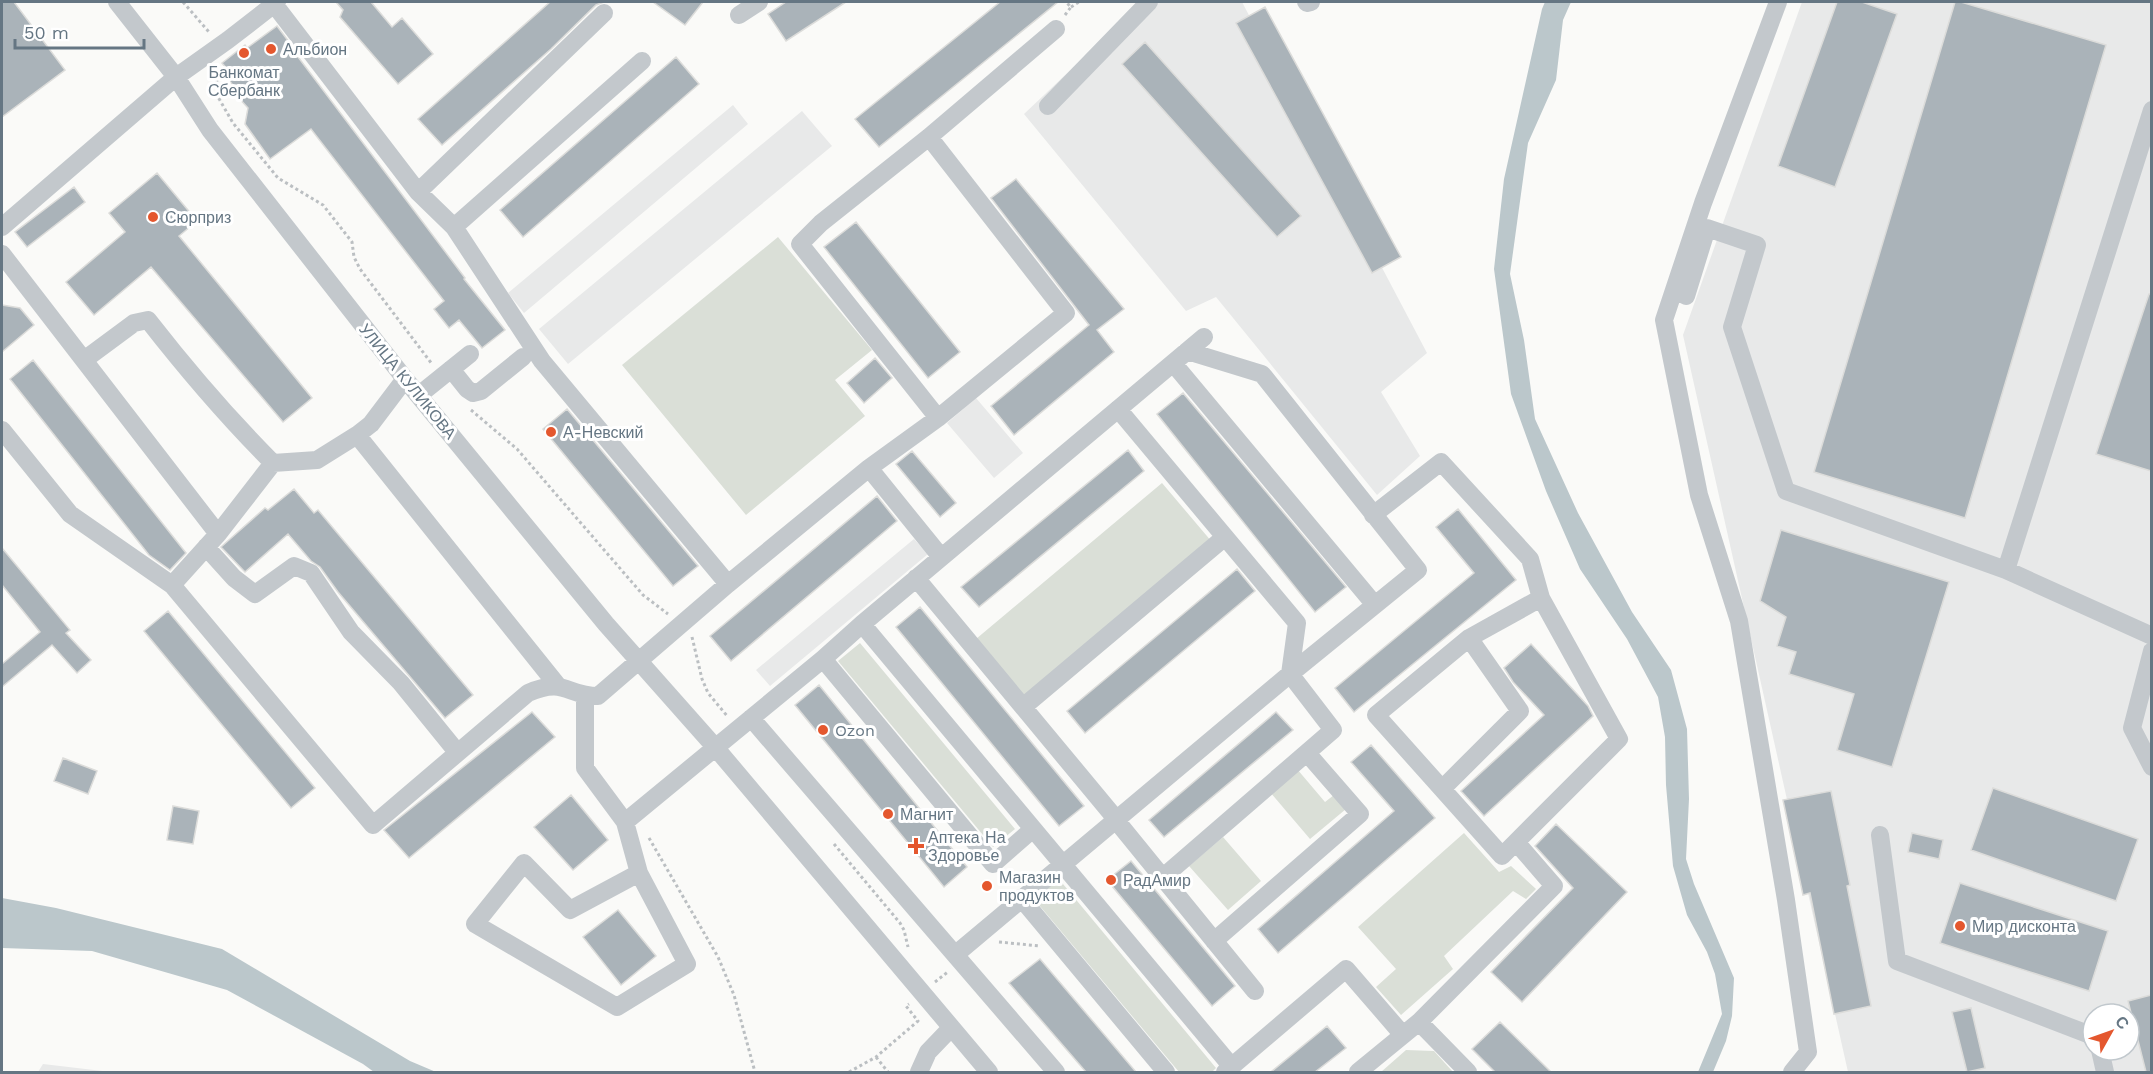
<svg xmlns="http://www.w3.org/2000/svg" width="2153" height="1074" font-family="'Work Sans',sans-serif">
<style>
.built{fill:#e8e9e9;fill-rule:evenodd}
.green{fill:#dadfd7}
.water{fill:#bbc7cb}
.building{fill:#aab3b9;stroke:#dcdcda;stroke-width:1.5}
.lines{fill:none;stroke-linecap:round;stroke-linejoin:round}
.path{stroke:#bbbfc2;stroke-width:3;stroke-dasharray:3 3;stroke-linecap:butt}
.minor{stroke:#c3c8cc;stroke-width:18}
.poi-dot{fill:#e4572e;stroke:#fff;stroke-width:2}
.labels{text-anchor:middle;stroke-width:6;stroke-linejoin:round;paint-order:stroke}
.poi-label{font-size:16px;fill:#657683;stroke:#fff;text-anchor:start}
.street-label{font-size:16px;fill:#657683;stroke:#fff}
</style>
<rect width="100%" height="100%" fill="#fafaf8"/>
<path class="built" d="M1142,2H1242L1427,353L1381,392L1420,456L1377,495L1216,297L1186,311L1024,114Z
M1802,2H2151V1072H1848L1683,335ZM2093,1014H2129V1050H2093Z
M733,105L748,124L524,313L508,293Z
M802,111L832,146L568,364L539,329Z
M976,398L1023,453L994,478L947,423Z
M914,539L928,554L770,686L756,670Z
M43,1064L111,1072H38Z"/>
<path class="green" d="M778,237L872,350L835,380L865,416L746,515L622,365Z
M1162,483L1212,542L1026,699L976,639Z
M860,643L1015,829L993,847L838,661Z
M1297,769L1325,802L1334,795L1346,809L1310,839L1270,792Z
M1464,833L1499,872L1511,866L1536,889L1526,899L1513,891L1444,956L1453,969L1401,1015L1376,987L1396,969L1358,927Z
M1223,837L1261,881L1228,910L1189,866Z
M1058,878L1216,1068L1212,1072H1179L1034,899Z
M1406,1050L1434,1051L1453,1072H1381Z"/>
<path class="water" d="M1545,2H1571L1563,20L1556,80L1528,143L1510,274L1524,340L1535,419L1578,513L1632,612L1671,670L1687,729L1689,799L1686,859L1694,884L1734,978L1732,1016L1726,1041L1713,1072H1698L1722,1014L1715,974L1707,952L1687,915L1673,866L1666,785L1665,737L1658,697L1627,639L1580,569L1546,491L1511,394L1494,269L1504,179L1542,9Z
M2,898L56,908L222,949L410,1061L436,1072H374L363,1064L227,990L92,951L2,948Z"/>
<path class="building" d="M2,2H14L65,70L2,117Z
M336,2H371L392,27L402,18L433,54L398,84L340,17L343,10Z
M550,2H604L596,5L551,49L442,145L418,119Z
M653,2H703L685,25Z
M786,2H846L786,41L768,14Z
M1000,2H1058L879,147L855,119Z
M1837,2H1862L1897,14L1835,187L1778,166Z
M1955,2H1961L2106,45L1965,518L1814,472Z
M1265,7L1401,257L1372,273L1236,23Z
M277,26L292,46V49L465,278L464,279L505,330L482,348L459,320L449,328L434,309L444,301L311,129L270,159L245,124L248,108L237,96L240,94L228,79L232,75L222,63L245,45L247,48Z
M1145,42L1301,216L1277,237L1122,64Z
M676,57L699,84L523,237L500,210Z
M157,173L197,221L179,236L312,398L283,422L151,267L94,315L66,282L125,232L109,213Z
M1016,179L1124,309L1097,330L1114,352L1014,435L991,406L1089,325L991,198Z
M74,187L85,202L27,247L15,232Z
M856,222L960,352L928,378L824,247Z
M2149,294H2151V471L2096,454Z
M2,305L20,308L34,325L2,352Z
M875,358L892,378L864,403L847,383Z
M33,360L186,553L170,570L149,555L10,379Z
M1183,393L1346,587L1315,612L1157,414Z
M567,409L698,566L673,586L543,429Z
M1128,450L1144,471L979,607L961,587Z
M912,451L956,503L940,517L896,464Z
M294,489L314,513L318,510L473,695L445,718L338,592L320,567L311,561L288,534L245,572L221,547L265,508L268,510Z
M877,496L897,521L731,661L710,636Z
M1458,509L1516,580L1354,712L1335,688L1474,573L1436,527Z
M1781,530L1949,582L1892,767L1837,750L1854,694L1789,674L1796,652L1777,646L1786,617L1760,601Z
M2,548L70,630L66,633L91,660L77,673L52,645L2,687V664L40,632L2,585Z
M1237,569L1255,591L1085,733L1067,711Z
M920,607L1084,806L1059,826L896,627Z
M168,611L315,788L291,808L144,631Z
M1531,644L1588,706L1593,716L1484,816L1461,791L1544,715L1513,682L1504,668Z
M819,685L967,867L944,887L795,705Z
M532,712L555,737L409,858L384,830Z
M1276,712L1293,730L1164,837L1149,820Z
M1371,745L1435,818L1278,953L1258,929L1394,811L1351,762Z
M63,758L97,771L88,794L54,781Z
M1993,788L2138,839L2116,901L1971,850Z
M1831,791L1850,885L1847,886L1871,1006L1834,1014L1810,893L1803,895L1783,800Z
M571,795L608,840L573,870L534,827Z
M173,806L199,811L193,844L167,840Z
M1556,824L1627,892L1522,1002L1491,972L1573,888L1535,846Z
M1912,833L1943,840L1939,859L1908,852Z
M1131,861L1235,986L1212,1006L1107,880Z
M1960,883L2108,931L2089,991L1940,943Z
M618,910L656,956L621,985L583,937Z
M1040,959L1136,1072H1086L1009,983Z
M2151,995V1072H2146L2128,1001Z
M1971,1008L1985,1068L1967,1072L1952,1012Z
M1500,1022L1551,1072H1495L1472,1049Z
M1327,1026L1346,1048L1315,1072H1271Z"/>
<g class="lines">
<path class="path" d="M183,2L209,32
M1071,7L1079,2
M1065,15L1071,7L1066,2
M218,69L216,73L218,97L233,123L278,178L323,205L352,242L354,257L360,269L432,364
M471,410L517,449L643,595L668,614
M692,637L702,679L708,693L728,717
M649,838L718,957L734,995L755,1072
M834,844L900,923L904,930L908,947
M999,942L1040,946
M935,982L949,971
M876,1057L888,1072
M849,1072L876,1057L918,1021L906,1006L909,1004"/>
<path class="minor" d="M117,2L176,77L210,130L405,379L606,624L715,747L989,1072
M1306,2L1307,3L1311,2
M1778,2L1703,203L1664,320L1699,495L1739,621L1786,900L1808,1052L1792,1072
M274,4L418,192L454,227L542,361L728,584
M739,15L759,2
M1048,106L1149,2
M2152,110L2006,570L2152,636
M418,192L604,13
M2,227L176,77L228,40L277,2
M454,227L642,61
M2,254L218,534L172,585L373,825L528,693C566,677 566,696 598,696L728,584L869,468L938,418L1066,313L929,137
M1686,296L1707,228L1757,245L1732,327L1786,491L2006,570
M84,360L134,323L148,320C187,370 228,418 273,463L317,460L357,435L371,424L405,379
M1173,363L1375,605
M451,369L467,389L473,393L481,391L523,357
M419,395L470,354
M1118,409L1297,623L1290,674L1333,730L1162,878
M938,418L800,244L821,223L929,137L1056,29
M2,430L70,514L172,585
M357,435L558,686
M869,468L941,557
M218,534L273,463
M206,547L234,578L255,594L294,566L311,573L351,632L401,683L457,752
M916,578L1116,819
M862,624L1232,1067
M2152,651L2132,728L2152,767
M823,659L993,864L1033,829
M585,696V768L625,822
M1023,707L1225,537
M751,718L1056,1072
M1442,789L1520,711L1469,638
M1115,819L1255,991
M1880,835L1897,961L2093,1036
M1516,842L1619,739L1541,598
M639,873L570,910L524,863L475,924L617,1007L687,964L639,873L625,822L823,659L862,624L1204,337
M1021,898L1166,1072
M1214,941L1360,814L1307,753
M956,954L1290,674L1418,570L1262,374L1187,351
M1419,1022L1468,1072
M2100,1050L2105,1072
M919,1072L928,1052L951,1028
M1225,1072L1346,969L1403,1035
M1358,1072L1419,1022L1554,886L1516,842L1502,856L1376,715L1469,638L1541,598L1530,559L1441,462L1373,515"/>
</g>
<g class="poi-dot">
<circle cx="271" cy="49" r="6"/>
<circle cx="244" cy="53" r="6"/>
<circle cx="153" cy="217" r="6"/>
<circle cx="551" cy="432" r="6"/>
<circle cx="823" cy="730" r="6"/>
<circle cx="888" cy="814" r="6"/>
<path d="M913 837h6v6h6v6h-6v6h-6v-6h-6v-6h6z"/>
<circle cx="1111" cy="880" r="6"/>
<circle cx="987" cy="886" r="6"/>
<circle cx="1960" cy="926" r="6"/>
</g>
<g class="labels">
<g class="poi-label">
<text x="283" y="55">Альбион</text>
<text x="244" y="78" text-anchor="middle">Банкомат<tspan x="244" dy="18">Сбербанк</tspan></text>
<text x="165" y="223">Сюрприз</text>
<text x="563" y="438">А-Невский</text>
<text x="835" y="736">Ozon</text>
<text x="900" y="820">Магнит</text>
<text x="928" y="843">Аптека На<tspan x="928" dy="18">Здоровье</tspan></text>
<text x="999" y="883">Магазин<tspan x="999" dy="18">продуктов</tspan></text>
<text x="1123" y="886">РадАмир</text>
<text x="1972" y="932">Мир дисконта</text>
</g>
<g class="street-label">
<text transform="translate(408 381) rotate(51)" y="6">УЛИЦА КУЛИКОВА</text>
</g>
</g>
<rect width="2153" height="1074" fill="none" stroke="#657683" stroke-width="6"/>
<g transform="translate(2111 1032) rotate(50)"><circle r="28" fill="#ffffff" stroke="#c1c8cd" stroke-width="1.5"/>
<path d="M0-4.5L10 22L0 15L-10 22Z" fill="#e4572e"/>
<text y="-9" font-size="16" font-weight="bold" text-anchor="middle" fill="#657683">С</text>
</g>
<path d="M15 39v9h129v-9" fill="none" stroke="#657683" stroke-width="3"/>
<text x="24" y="39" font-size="18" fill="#657683" stroke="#ffffff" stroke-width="4.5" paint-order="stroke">50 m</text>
</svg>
